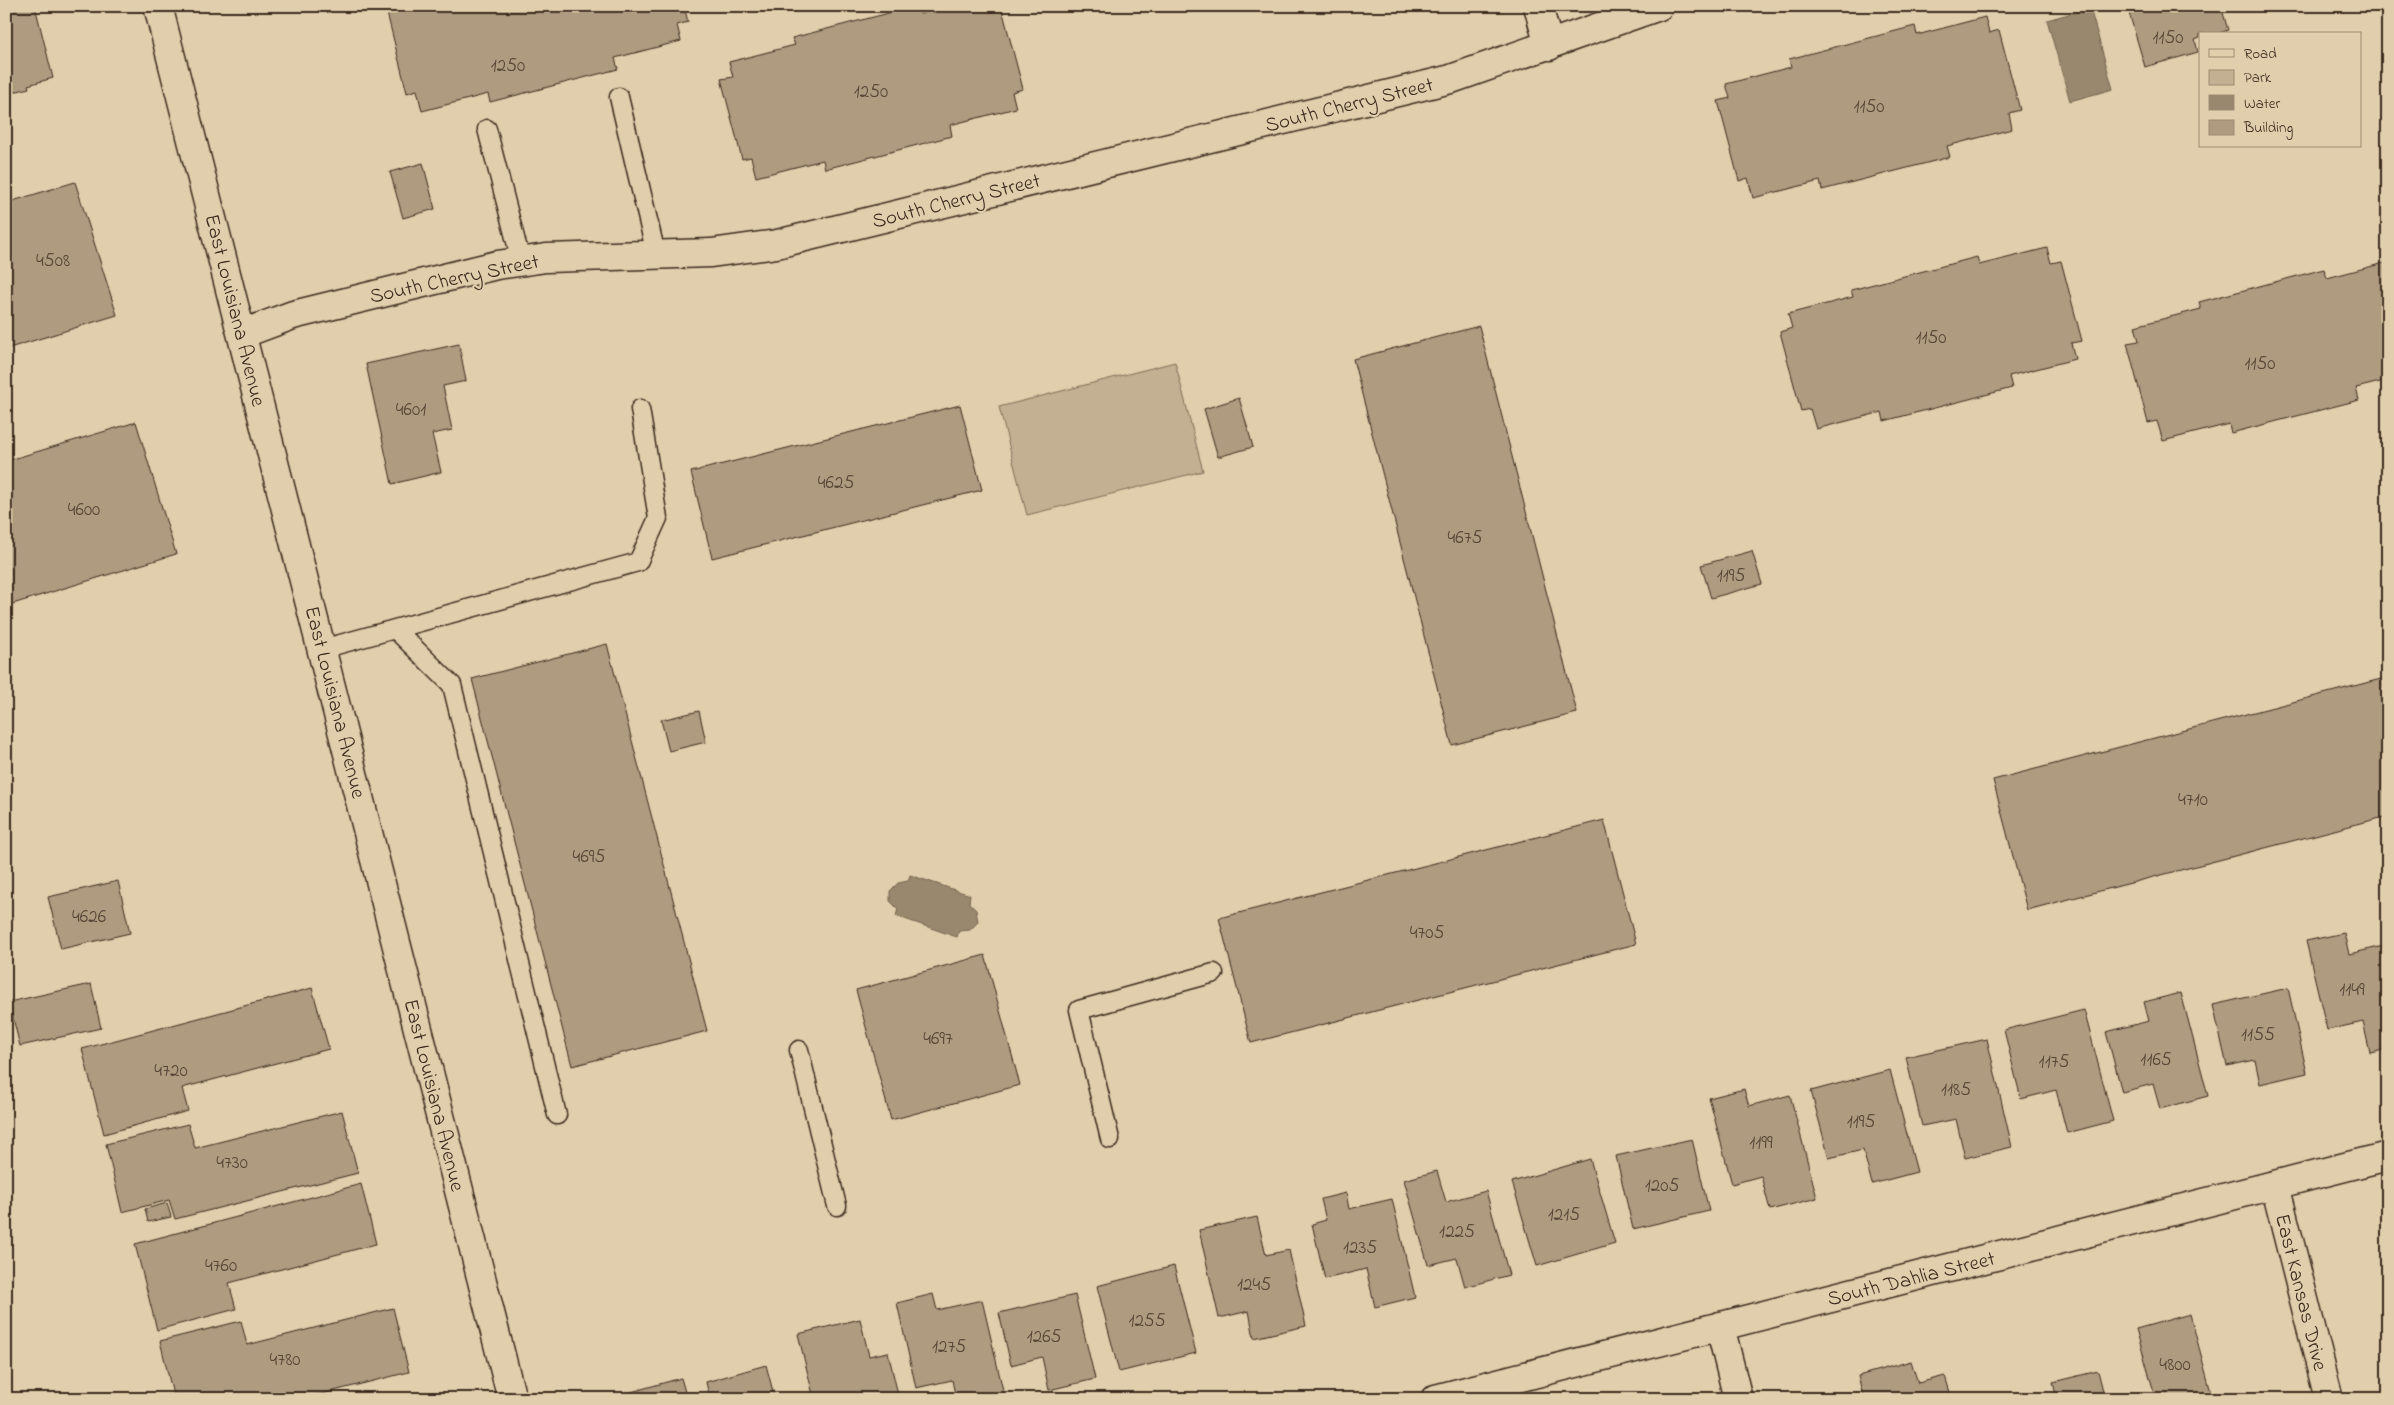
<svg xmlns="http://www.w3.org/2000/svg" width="2394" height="1405" font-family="'Indie Flower',sans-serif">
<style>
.green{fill:#c3b092;stroke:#7f6d58}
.water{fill:#99886e;stroke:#73624e}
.building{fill:#ae9b80;stroke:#3b2a1e}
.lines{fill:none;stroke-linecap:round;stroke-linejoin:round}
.service-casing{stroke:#3b2a1e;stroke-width:21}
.minor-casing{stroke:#3b2a1e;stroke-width:31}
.tertiary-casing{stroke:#3b2a1e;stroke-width:31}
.service{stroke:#e1ceac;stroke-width:18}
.minor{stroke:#e1ceac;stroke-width:28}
.tertiary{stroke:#e1ceac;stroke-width:28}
.labels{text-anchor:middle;stroke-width:4;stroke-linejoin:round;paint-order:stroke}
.number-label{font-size:19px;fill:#584636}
.street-label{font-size:21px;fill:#3b2a1e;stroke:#e1ceac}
</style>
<rect width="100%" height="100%" fill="#e1ceac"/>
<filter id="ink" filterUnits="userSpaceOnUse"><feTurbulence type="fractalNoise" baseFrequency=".02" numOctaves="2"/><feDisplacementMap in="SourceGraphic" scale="10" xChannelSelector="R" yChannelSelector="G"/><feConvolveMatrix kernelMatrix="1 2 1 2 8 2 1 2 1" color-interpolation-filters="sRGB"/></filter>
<g filter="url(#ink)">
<path class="green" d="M1175,362L1203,471L1027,515L999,407Z"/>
<path class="water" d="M2090,8L2113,89L2070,101L2047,20Z
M910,875L970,895L969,903L976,910L978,922L970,930L959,931L957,937L896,916L898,909L890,901V891L898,883L908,881Z"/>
<path class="building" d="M6,6H35L53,78L28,85L29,88L6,94Z
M397,6H684L688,22L677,25L681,41L615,58L618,69L490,102L488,94L422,111L417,90L407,93L387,13L398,10Z
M916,6L920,14L950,6H990L991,12L1002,9L1023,89L1012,92L1016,108L950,125L952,136L825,169L823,160L756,177L751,157L742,159L721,79L733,77L729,62L795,45L792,38Z
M2127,6H2221L2228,30L2216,34H2200V38L2195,40L2198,52L2145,67Z
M1985,17L1989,33L1999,30L2020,110L2009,113L2012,129L1947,146L1950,157L1822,190L1820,181L1753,198L1748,178L1739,181L1718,101L1730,98L1726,84L1791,67L1789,59L1915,26L1917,35Z
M423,163L435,209L403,218L390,172Z
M75,182L117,315L6,349V203Z
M2047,248L2051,263L2061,261L2082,341L2071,343L2075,359L2009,376L2012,388L1884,421L1882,412L1816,429L1810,409L1801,411L1780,332L1792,328L1788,314L1853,297L1851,290L1977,257L1979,265Z
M2388,262V380L2356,388L2359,400L2231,433L2229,424L2163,441L2157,421L2148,423L2127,343L2139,341L2135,326L2201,309L2199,302L2324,269L2327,278Z
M1479,326L1577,713L1452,745L1353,359Z
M459,344L466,381L443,386L452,430L432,434L441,472L392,484L366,364Z
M1239,398L1253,447L1218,457L1204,409Z
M960,405L982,490L712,558L691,472Z
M136,422L176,554L6,606V461Z
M1752,551L1762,584L1711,598L1701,565Z
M607,644L707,1031L572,1066L472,679Z
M2381,679L2388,704V816L2027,910L1993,780Z
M699,711L706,742L669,751L661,720Z
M1604,820L1636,944L1251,1043L1219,918Z
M118,881L130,933L61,949L48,897Z
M2344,933L2349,954L2388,945V1049L2370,1053L2363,1022L2327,1030L2306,941Z
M985,955L1020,1085L891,1120L856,990Z
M91,984L101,1028L20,1046L9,1002Z
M312,988L329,1049L182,1088L188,1111L104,1134L82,1049Z
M2288,988L2307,1073L2260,1084L2255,1060L2227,1066L2213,1005Z
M2181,993L2208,1096L2160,1109L2153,1084L2122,1092L2106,1032L2149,1021L2144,1002Z
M2084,1010L2113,1121L2067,1133L2056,1090L2021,1099L2004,1030Z
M1987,1039L2012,1147L1965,1158L1956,1119L1922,1126L1906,1057Z
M1890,1070L1917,1172L1872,1184L1863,1150L1829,1158L1811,1091Z
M1744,1089L1749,1106L1790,1095L1817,1198L1770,1210L1761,1176L1732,1184L1709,1098Z
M342,1111L358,1173L175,1219L169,1200L122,1212L106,1144L188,1124L195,1148Z
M1692,1139L1709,1211L1633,1229L1616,1156Z
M1590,1159L1615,1243L1537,1266L1512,1182Z
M1437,1171L1446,1202L1486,1191L1509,1275L1465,1287L1457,1258L1428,1265L1404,1180Z
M361,1184L376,1244L229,1283L236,1309L157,1330L135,1244Z
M1346,1193L1349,1209L1392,1199L1415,1297L1375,1307L1366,1269L1325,1279L1312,1224L1326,1220L1321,1199Z
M167,1203L171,1217L148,1222L145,1209Z
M1257,1217L1266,1255L1289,1250L1306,1326L1254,1338L1249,1311L1219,1318L1199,1230Z
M1174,1266L1196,1353L1119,1372L1097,1286Z
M933,1294L937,1310L982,1300L1005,1399H956L952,1380L916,1388L897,1303Z
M1075,1295L1095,1379L1049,1390L1042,1357L1011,1365L999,1313Z
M393,1308L409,1372L302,1399H174L160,1341L241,1321L247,1345Z
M2190,1314L2212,1396L2204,1399H2156L2136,1329Z
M860,1319L869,1356L888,1352L899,1399H814L798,1334Z
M1911,1361L1918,1383L1945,1376L1952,1399H1864L1858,1376Z
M766,1365L775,1399H710L706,1382Z
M2098,1371L2105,1399H2057L2053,1382Z
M681,1378L687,1399H606Z"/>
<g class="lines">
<defs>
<path id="service" d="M619,97L656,254
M487,129L521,261
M395,629L452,685L557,1115
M322,649L638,562L658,518L640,409
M799,1050L837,1206
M1110,1139L1079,1010L1214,973"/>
<path id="minor" d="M1538,6L1549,46
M242,334L293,315L497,265L546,258L711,253L777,244L1451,79L1659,6
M2275,1185L2329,1399
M1720,1326L1738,1399"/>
<path id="tertiary" d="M158,6L512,1399
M1435,1399L2388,1156"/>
</defs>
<use href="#service" class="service-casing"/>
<use href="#minor" class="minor-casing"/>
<use href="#tertiary" class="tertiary-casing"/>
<use href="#service" class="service"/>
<use href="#minor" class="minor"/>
<use href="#tertiary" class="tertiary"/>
</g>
</g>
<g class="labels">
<g class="number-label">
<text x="2168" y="43">1150</text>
<text x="508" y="71">1250</text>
<text x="871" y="97">1250</text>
<text x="1869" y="112">1150</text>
<text x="53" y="266">4508</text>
<text x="1931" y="343">1150</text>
<text x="2260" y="369">1150</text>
<text x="411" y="415">4601</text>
<text x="836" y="488">4625</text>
<text x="84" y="515">4600</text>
<text x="1465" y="543">4675</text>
<text x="1731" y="581">1195</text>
<text x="2193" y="805">4710</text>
<text x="589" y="862">4695</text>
<text x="89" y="922">4626</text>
<text x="1427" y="938">4705</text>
<text x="2352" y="995">1149</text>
<text x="2258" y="1040">1155</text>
<text x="938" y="1044">4697</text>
<text x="2156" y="1065">1165</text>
<text x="2054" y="1067">1175</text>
<text x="171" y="1076">4720</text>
<text x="1956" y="1095">1185</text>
<text x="1861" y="1127">1195</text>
<text x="1761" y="1148">1199</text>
<text x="232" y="1168">4730</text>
<text x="1662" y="1191">1205</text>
<text x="1564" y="1220">1215</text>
<text x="1457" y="1237">1225</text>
<text x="1360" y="1253">1235</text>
<text x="221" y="1271">4760</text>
<text x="1254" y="1290">1245</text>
<text x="1147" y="1326">1255</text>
<text x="1044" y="1342">1265</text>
<text x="949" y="1352">1275</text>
<text x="285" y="1365">4780</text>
<text x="2175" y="1370">4800</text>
</g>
<g class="street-label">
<text transform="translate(1349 104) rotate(-14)" y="7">South Cherry Street</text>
<text transform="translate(956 200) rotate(-14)" y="7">South Cherry Street</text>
<text transform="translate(454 278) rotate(-12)" y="7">South Cherry Street</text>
<text transform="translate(236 310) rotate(76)" y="7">East Louisiana Avenue</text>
<text transform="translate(336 702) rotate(76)" y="7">East Louisiana Avenue</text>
<text transform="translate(435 1095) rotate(76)" y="7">East Louisiana Avenue</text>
<text transform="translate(1911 1278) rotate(-14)" y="7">South Dahlia Street</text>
<text transform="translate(2302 1292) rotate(76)" y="7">East Kansas Drive</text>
</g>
</g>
<rect width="2394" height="1405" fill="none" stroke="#e1ceac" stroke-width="25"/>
<rect x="12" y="12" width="2369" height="1380" fill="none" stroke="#3b2a1e" stroke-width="2" filter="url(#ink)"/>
<rect x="2199" y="32" width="162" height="115" fill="#e1ceac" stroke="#9f8c73"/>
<rect x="2209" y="49" width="25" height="8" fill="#e1ceac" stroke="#9f8c73"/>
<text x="2244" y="58" font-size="15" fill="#3b2a1e">Road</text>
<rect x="2209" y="70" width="25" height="15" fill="#c3b092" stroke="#9f8c73"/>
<text x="2244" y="82" font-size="15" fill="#3b2a1e">Park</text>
<rect x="2209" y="95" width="25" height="15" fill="#99886e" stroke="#9f8c73"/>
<text x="2244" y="108" font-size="15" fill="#3b2a1e">Water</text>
<rect x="2209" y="120" width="25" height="15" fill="#ae9b80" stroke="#9f8c73"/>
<text x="2244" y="132" font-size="15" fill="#3b2a1e">Building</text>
</svg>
